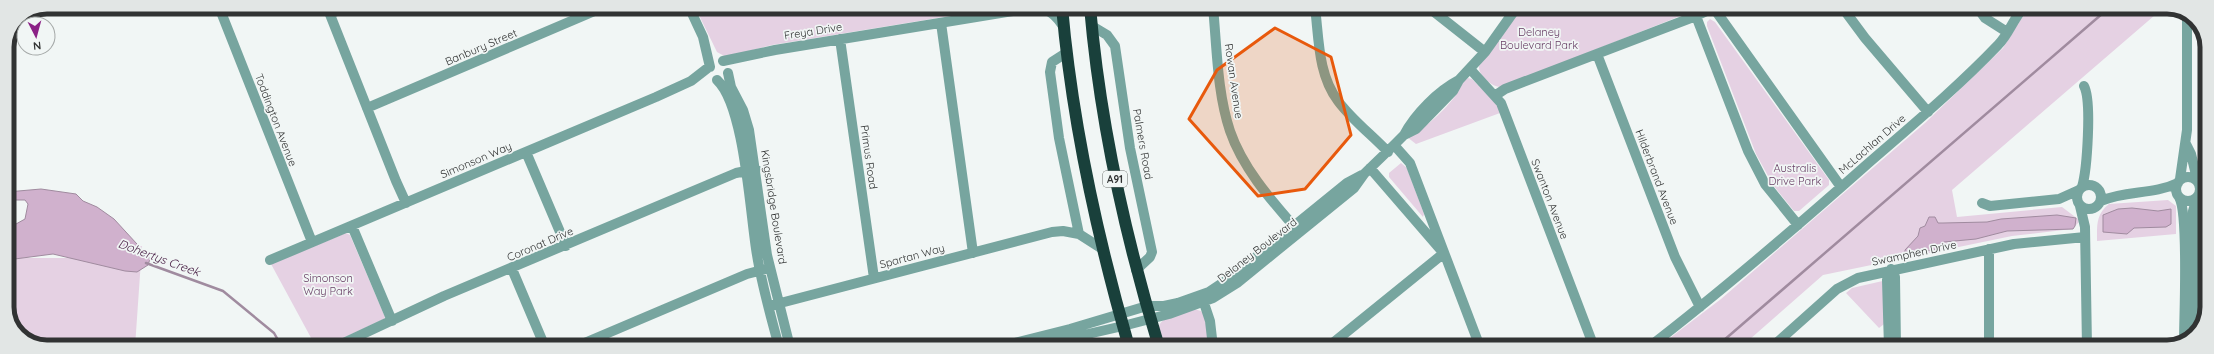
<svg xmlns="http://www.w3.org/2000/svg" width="2214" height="354" font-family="Quicksand,sans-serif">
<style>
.green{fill:#e5d1e3}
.water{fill:#d0b1cd;stroke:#a08b9f}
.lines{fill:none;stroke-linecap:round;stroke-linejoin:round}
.stream{stroke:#a08b9f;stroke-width:2.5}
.minor{stroke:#77a59f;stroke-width:10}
.highway{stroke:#19403b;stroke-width:12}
.marked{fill:#e8590c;fill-opacity:0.2;stroke:#e8590c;stroke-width:3;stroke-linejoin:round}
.labels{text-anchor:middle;stroke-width:3.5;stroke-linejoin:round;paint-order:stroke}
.shield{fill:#f1f6f5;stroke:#6b6e6d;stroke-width:1}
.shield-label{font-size:10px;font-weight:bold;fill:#313333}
.street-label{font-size:11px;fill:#313333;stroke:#f1f6f5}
.park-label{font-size:11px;fill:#673d64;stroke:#f1f6f5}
.water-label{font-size:12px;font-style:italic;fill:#4c2449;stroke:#f1f6f5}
.rim{fill:none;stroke:#313333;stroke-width:5}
</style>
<rect width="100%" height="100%" fill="#f1f6f5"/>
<path class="green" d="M695,7H1005L772,45L726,57L717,52Z
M1523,7H1703L1501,87C1492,87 1478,75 1479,66Z
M2032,7H2173L2176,9V15L2162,9L1952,190L1957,217L2062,207L2078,219L2079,222L2072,229L2012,236L1823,275L1741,347H1658L1721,299L1925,123L2003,48L2021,19Z
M1710,19L1715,22L1829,180V185L1799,211H1794L1773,185L1756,154L1707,26V22Z
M1468,78L1472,79L1497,104L1500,113L1416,144L1407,137C1423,131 1446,109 1456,95C1461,89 1460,82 1468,78Z
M1401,163L1407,168L1424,214L1423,217L1389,177V173Z
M2168,200L2176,206V234L2097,241C2097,225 2096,214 2109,204Z
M346,233L350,235L385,317L384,319L332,343L323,347H316L271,264Z
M142,246L135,347H41L18,335L7,312V258H73Z
M1887,280L1888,321L1879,328L1846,293L1852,288Z
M1194,309L1201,311L1205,316L1209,347H1164C1163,341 1159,334 1159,328C1159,316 1185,312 1194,309Z"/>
<path class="water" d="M41,189L76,194L83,201L97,207L114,219L148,256L150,259L148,265L137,272L125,271L53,254L7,260V229L25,219L28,204L25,200H7V192Z
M2132,208L2158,211L2171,209V224L2166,227L2134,228L2127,234L2103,232V215L2118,209Z
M2057,215L2076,218L2075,226L2073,229L2007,231L1976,239L1944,242L1935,250L1905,253V250L1918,236L1920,228L1925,226L1929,217H1935L1938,223H1943L1987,222L2001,219Z"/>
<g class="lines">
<path class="stream" d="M146,263L223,291L274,333L282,347
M1716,347L2110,7"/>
<path class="minor" d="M219,7L312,242
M327,7L396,181L406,203
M689,7L703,37L710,67
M1213,7C1217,48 1217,92 1230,131C1243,169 1272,201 1298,231
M1315,7C1319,39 1318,75 1338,101C1352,120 1372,135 1388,152
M1428,7L1485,52
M1713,7L1841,187
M1842,7L1865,38L1928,112
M1977,7L1985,18L2007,32
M330,14L346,7
M1696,16L1748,151L1765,184L1798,225
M941,23L973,253
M1092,26L1107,35L1115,46L1130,148L1152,252L1150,257L1136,270
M840,39L874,278
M1066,53L1052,62L1050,72L1059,138L1079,234L1104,250
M1597,54L1675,257L1700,307
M723,61L775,50L1019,10C1041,8 1050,6 1063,26
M1470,69L1501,103L1594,347
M728,73L731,87L743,110L749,130L767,255L790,347
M717,80C745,106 750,215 757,255C762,286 771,317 779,347
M1496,95L1505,89L1696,16L1713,8
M367,108L604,7
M1404,135C1415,114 1438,91 1459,80
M2186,144L2191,154L2197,179
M1394,145L1410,163L1480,347
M526,152L566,246
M1370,168L1440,249
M2176 189a12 12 0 1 1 24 0a12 12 0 1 1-24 0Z
M2180,179L2187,130V15
M2077 197a12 12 0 1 1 24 0a12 12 0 1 1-24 0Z
M2082,187C2087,170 2092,101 2084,86
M2179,197C2189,213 2184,316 2184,341
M2101,201C2126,190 2153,195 2178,183
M1982,203L1990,206L2059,199L2079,190
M2080,206L2085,227L2087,347
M352,226L392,321
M1989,249V347
M270,260L656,97L691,81L709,67
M512,269L545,347
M1891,269L1895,277L1896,347
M1202,297L1210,321L1213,347
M769,306L1052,232L1063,231L1079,234
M2193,337V211L2197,197
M335,347L444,296L736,173L756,169
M575,347L747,274L766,269
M999,347L1070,329L1147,306H1164L1178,303L1209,292L1230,278L1347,183L1362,175
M1031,347L1123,326L1169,314L1213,298L1237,283L1354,188L1364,174L1394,145L1404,135L1416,129L1453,91L1459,80L1485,52L1517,7
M1328,347L1444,253
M1649,347C1723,290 1794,229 1864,167C1910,127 1957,88 1998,45C2009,34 2013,19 2024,7
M1772,347L1837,289L1858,278L2014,244L2085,237
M1889,347L1887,280L1891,269"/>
<path class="highway" d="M1062,7C1072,122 1097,236 1129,347
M1090,7C1100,123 1125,236 1159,347"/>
</g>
<path class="marked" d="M1275,28L1331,57L1351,135L1305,189L1258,196L1189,119L1217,70Z"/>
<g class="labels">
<rect class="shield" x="1103" y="171" width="24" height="16" rx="3"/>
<g class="shield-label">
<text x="1115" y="183">A91</text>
</g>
<g class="street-label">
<text transform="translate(813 31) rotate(-9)" y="4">Freya Drive</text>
<text transform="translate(481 47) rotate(-23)" y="4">Banbury Street</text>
<text transform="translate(1234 81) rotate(82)" y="4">Rowan Avenue</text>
<text transform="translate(276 120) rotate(69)" y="4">Toddington Avenue</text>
<text transform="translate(1143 144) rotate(80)" y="4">Palmers Road</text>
<text transform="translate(1872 144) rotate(-41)" y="4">McLachlan Drive</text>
<text transform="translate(869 157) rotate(82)" y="4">Primus Road</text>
<text transform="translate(476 160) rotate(-23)" y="4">Simonson Way</text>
<text transform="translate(1657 177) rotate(69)" y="4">Hilderbrand Avenue</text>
<text transform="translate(1550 199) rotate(69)" y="4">Swanton Avenue</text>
<text transform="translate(774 207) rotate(81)" y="4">Kingsbridge Boulevard</text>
<text transform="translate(540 244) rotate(-23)" y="4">Coronat Drive</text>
<text transform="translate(1257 250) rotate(-38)" y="4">Delaney Boulevard</text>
<text transform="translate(1914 253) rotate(-12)" y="4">Swamphen Drive</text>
<text transform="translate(912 256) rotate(-15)" y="4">Spartan Way</text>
</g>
<g class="park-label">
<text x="1539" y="36">Delaney<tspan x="1539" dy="13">Boulevard Park</tspan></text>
<text x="1795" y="172">Australis<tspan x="1795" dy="13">Drive Park</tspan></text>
<text x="328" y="282">Simonson<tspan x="328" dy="13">Way Park</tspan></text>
</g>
<g class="water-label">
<text transform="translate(159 258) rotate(20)" y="4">Dohertys Creek</text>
</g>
</g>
<path d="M0 0H2214V354H0ZM47 14H2167A33 33 0 0 1 2200 47V307A33 33 0 0 1 2167 340H47A33 33 0 0 1 14 307V47A33 33 0 0 1 47 14Z" fill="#e2e6e5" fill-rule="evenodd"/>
<path class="rim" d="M47 14H2167A33 33 0 0 1 2200 47V307A33 33 0 0 1 2167 340H47A33 33 0 0 1 14 307V47A33 33 0 0 1 47 14Z"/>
<g transform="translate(36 36) rotate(174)"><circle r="19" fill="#f1f6f5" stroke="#a4a8a7"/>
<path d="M0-3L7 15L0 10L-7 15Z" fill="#8b2186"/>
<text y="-6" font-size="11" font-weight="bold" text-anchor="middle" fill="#313333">N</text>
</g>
</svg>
